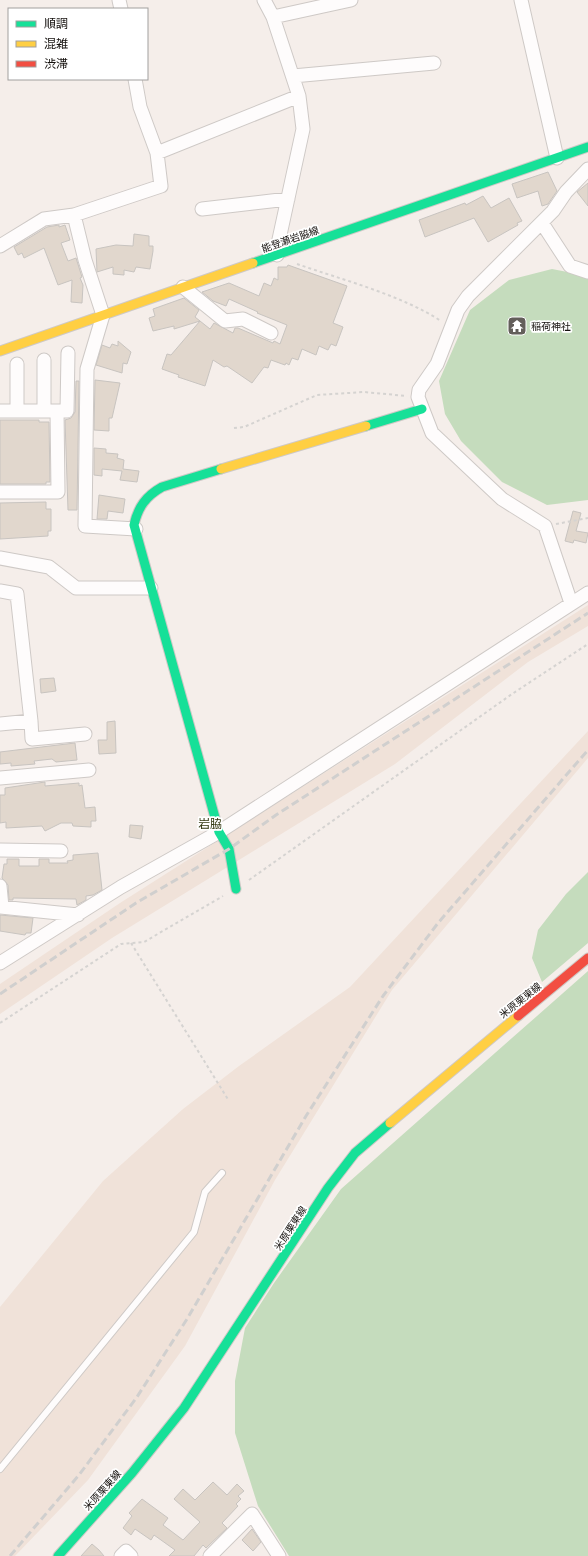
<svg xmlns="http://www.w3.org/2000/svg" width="588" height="1556" font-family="'Roboto Serif','Noto Sans JP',serif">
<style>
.built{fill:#f0e2d9}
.green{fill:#c5dcbd}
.building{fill:#e1d7cd;stroke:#c8c4c0}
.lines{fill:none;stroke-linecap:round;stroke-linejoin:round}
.lane-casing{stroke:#cec9c6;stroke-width:8}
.street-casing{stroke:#cec9c6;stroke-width:15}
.fast-casing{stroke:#cec9c6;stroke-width:11}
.slow-casing{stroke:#cec9c6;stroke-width:11}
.jam-casing{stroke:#cec9c6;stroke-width:11}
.path{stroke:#d5d3d1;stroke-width:2;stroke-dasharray:3 3;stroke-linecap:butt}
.lane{stroke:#fefcfc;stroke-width:6}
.street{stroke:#fefcfc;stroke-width:13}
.fast{stroke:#16e098;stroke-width:9}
.slow{stroke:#ffcf43;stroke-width:9}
.jam{stroke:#f24e42;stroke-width:9}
.rail{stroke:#d0cfce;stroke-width:3;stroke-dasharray:8 4;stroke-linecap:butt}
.labels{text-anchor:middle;stroke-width:3.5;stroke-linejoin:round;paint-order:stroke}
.street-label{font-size:10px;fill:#14100d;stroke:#fff}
.poi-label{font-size:10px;fill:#14100d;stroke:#fff;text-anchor:start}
.quarter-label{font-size:12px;fill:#323810;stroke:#fff}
</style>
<rect width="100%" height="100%" fill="#f5eeea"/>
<path class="built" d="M588,605V626L528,662L395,764L112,938L0,1014V984L120,903Z
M588,731V758L392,990L275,1180L185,1346L88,1480L15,1556H0V1307L103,1181L183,1109L239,1066L350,987Z"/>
<path class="green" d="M552,269L588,276V500L547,505L502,482L461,441L445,414L439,381L470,310L509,280Z
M588,872V943L542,982L532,958L538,930L566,894Z
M588,971V1556H289L258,1506L235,1433V1381L245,1328L274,1283L341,1189Z"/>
<path class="building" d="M548,172L557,191L548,204L542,206L538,191L517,198L512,184Z
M588,183V206L577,192Z
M483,196L491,208L509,198L522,221L517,223L518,225L488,242L474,218L425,237L419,220L465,203L466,205Z
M59,225V227L65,225L70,240L61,243L68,261L76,258L82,277L80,278L83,285L82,303L71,302L72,280L58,285L44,248L24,258L22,253L18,255L14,247L47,227Z
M134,234L149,236V246H153V251L150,269L136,267L134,272L124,270V275L113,274V267L97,272L96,249L116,245L133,246Z
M288,265L347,286L333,323L343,327L336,346L331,344L328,350L319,346L316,355L302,349L298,360L292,358L289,365L286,363L285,365L271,360L268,368L264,367L252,383L227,366L224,367L213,360L205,386L178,377L179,375L162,369L167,354L171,355L200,321L210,329L214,323L233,333L235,328H238L273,343L274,341L280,344L287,325L257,313L258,312L229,299L226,306L213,301L202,292L229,283L259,296L264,283L271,286L274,278L278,280V267H287Z
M184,298L199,310L195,317L200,321L174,329V326L153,331L149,318L155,316L153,309Z
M118,341L131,352L127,364L123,363L122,373L96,365L102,345L110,348L112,344L118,346Z
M95,380L120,383L112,418H109V431L94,430Z
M76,381H79L77,510H68L65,420L71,418L75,412Z
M0,420H39V422H49L50,482H46V484H0Z
M94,448L106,449V453L118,454L117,458L124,460L123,469L139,471L137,482L120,480L122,471L102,469V476L94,475Z
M99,495L125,499L123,513L108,511L107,519H97Z
M46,502V509H51V531H48V536L0,539V503Z
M573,511L581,513L576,531L588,533L586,543L574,540L573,543L565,541Z
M54,678L56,691L41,693L40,679Z
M115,721L116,753L99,754L98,740H107V722Z
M75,743L77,760L56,762L52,759L34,761L35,764L11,766V763L0,764V752Z
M45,782V786L79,783V786L82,785L85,808L95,807L96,821H91V827L73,826L72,823H61L45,831L42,826L6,828V822L0,823V795H5V788Z
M130,825L143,826L141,839L129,837Z
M98,853L102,890L93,895L86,896V900L77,905L76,899L13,898V900H9L8,885L2,878L4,864H7V859H19V866H39V859H49V863H68L67,861L73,860V855Z
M0,915L33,918L31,933H26L25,935L0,931Z
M213,1482L227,1495L237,1484L244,1491L238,1496L241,1499L236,1504L238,1506L222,1523L227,1528L206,1548L203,1545L194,1556H169L175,1550L154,1535L151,1540L135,1529L131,1535L123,1528L132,1516L129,1513L142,1499L168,1518L163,1525L183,1540L200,1522L174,1499L183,1489L195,1500Z
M252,1529L261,1542L253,1551L242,1540Z
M92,1544L99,1550L104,1556H81Z"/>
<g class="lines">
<defs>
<path id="lane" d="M0,1469L194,1232L205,1192L222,1173"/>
<path id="street" d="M119,0L121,9
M264,0L273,17L299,96L303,129L278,244L277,255
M521,0L557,158
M273,17L351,0
M293,76L434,63
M135,79L140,107L157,153
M202,209L288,199
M74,215L161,186L157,153L299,96
M542,223L570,266L588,272
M0,246L44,219L74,215L85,260L103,315L87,369L85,526L136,529
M183,287L225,321L243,319L271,333
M44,360V411
M17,364V411
M0,411H57L58,492H0
M57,411H67L68,353
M0,558L49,567L76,588H151
M0,591L17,594L31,721L0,724
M571,603L545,526L502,499L432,433L418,397L419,390L437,364L458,310L468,296L553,211L566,192L588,169
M31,721L32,739L85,734
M0,778L89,770
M0,850L61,851
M0,886L2,907
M0,907L78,915
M0,963L121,887L219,832L588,593
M121,1556L126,1551L131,1556
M210,1556L252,1514L279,1556"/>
<path id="fast" d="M253,263L588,147
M366,426L422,409
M221,469L162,487C146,496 138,507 134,525L219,832L229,849L236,889
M58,1556L132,1473L184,1408L328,1188L355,1153L390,1123"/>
<path id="slow" d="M0,351L253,263
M221,469L366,426
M390,1123L518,1016"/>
<path id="jam" d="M518,1016L588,958"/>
</defs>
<use href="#lane" class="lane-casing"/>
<use href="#street" class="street-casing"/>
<use href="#fast" class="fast-casing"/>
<use href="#slow" class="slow-casing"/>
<use href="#jam" class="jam-casing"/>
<path class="path" d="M297,264C343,280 401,295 441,321
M234,428L244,427L317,395L364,392L407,396
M556,524L588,518
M249,880L512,694L588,644
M131,943L229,1101
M0,1023L121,944L144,942L223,896"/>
<use href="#lane" class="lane"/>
<use href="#street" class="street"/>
<use href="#fast" class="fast"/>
<use href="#slow" class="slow"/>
<use href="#jam" class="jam"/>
<path class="rail" d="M0,994L136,903L229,849L276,815L588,613
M10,1556L79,1475L137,1397L187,1319L306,1116L383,996L438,923L588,750"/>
</g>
<defs>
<symbol id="temple-square" viewBox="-11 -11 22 22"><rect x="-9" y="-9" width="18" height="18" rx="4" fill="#635e5a" stroke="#fff"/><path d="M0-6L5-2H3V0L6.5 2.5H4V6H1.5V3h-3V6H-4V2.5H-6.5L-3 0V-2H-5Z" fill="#fff"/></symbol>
</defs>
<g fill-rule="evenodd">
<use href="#temple-square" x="506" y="315" width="22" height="22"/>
</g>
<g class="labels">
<g class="street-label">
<text transform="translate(290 239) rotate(-19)" y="4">能登瀬岩脇線</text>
<text transform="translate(520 1000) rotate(-39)" y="4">米原栗東線</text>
<text transform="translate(290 1228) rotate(-57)" y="4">米原栗東線</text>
<text transform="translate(102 1490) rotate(-48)" y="4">米原栗東線</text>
</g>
<g class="poi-label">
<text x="531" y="330">稲荷神社</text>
</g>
<g class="quarter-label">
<text x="210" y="828">岩脇</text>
</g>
</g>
<rect x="8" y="8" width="140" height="72" fill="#ffffff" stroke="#a19f9e"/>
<rect x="16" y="21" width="20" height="6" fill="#16e098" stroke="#a19f9e"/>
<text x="44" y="28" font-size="12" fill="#14100d">順調</text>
<rect x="16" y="41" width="20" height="6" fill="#ffcf43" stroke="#a19f9e"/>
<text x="44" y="48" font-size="12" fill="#14100d">混雑</text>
<rect x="16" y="61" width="20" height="6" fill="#f24e42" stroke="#a19f9e"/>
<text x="44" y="68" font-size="12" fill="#14100d">渋滞</text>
</svg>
